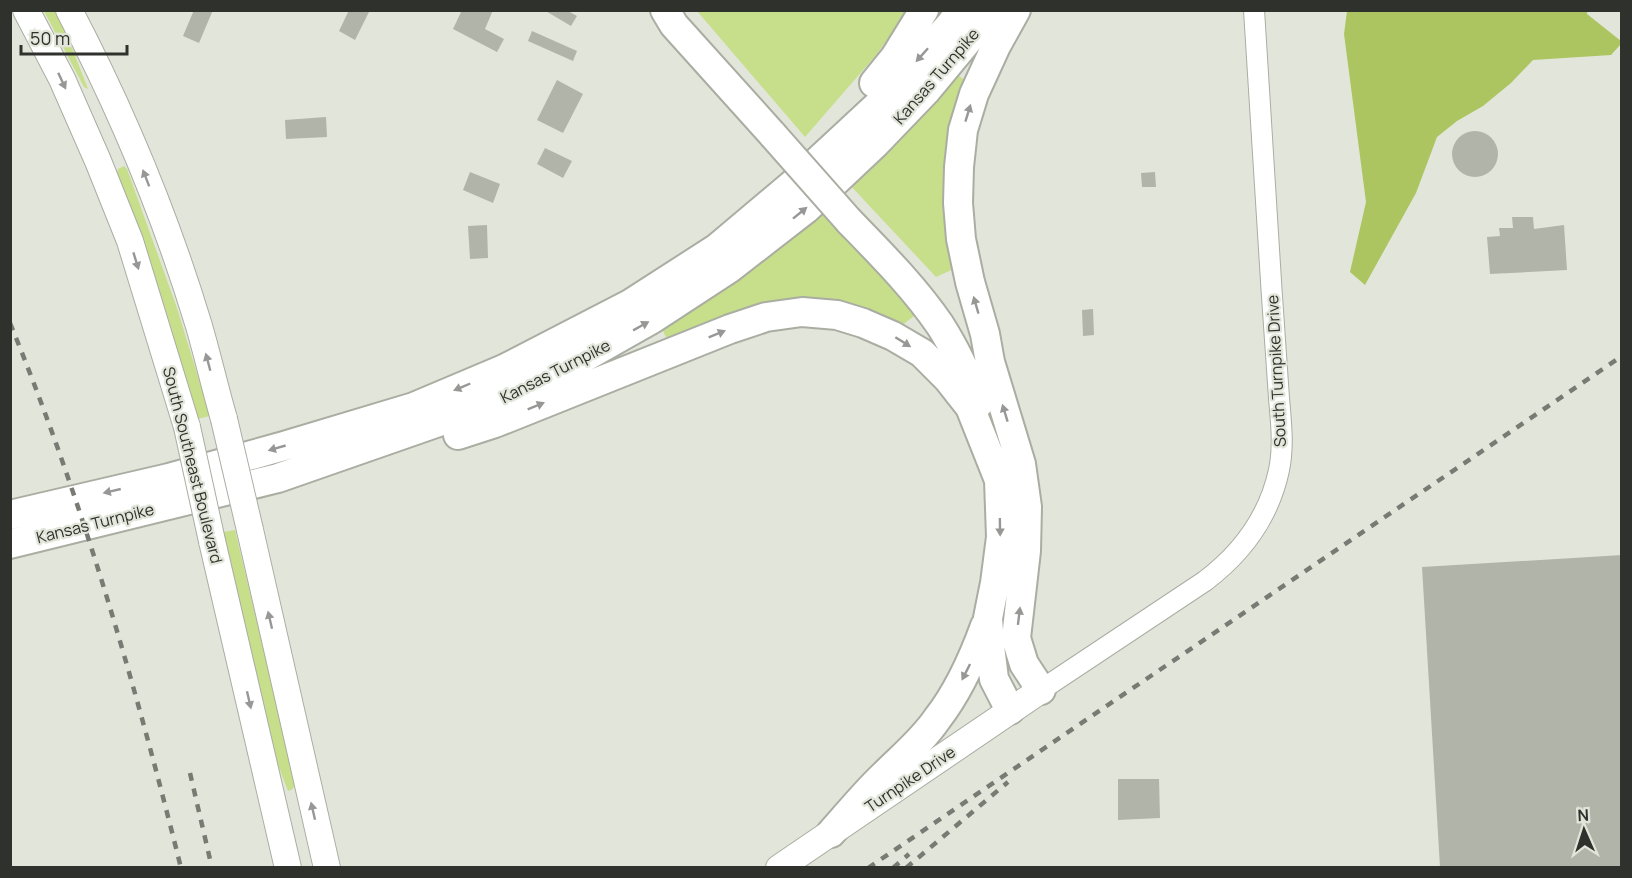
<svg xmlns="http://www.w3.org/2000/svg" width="1632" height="878" font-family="Manrope,sans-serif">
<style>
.green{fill:#c7de8b}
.water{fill:#acc561}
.building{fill:#b1b4a9}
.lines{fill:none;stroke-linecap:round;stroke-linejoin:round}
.tertiary-casing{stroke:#aaada2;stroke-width:22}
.primary-casing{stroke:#aaada2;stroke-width:28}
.motorway-casing{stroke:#aaada2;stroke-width:32}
.tertiary{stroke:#fff;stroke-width:20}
.primary{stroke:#fff;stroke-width:26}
.motorway{stroke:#fff;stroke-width:28}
.rail{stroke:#787b73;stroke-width:4.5;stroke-dasharray:8 8;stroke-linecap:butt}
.primary-bridge-casing{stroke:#aaada2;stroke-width:28;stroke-linecap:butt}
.motorway-bridge-casing{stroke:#aaada2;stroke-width:32;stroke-linecap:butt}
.primary-bridge{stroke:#fff;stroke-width:26}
.motorway-bridge{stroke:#fff;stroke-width:28}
.oneway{fill:#979896}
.labels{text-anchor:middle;stroke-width:4.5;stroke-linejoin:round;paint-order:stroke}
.street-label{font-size:16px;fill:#2f312c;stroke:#e2e6da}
</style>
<rect width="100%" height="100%" fill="#e2e6da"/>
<path class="green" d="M44,11H55L69,40L88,89L84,87Z
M697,11H907L877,54L805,137Z
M957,74L969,84L960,266L936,277L849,184Z
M124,166L127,169L177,308L210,416L197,419L169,321L117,173L118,169Z
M827,203L919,312L900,327L868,311L668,341L661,327Z
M235,530L295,782L293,789L288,791L278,765L244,630L223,532Z"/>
<path class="water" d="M1587,11V14L1621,41V44L1611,55L1533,60L1511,83L1483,106L1457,121L1437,137L1416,193L1365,285L1350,272L1366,202L1344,34L1347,11Z"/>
<path class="building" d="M194,10H213L199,43L183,36Z
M349,10H370L355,40L339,31Z
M462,10H493L485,29L504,39L497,52L453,29Z
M544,10H566L577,16L571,26Z
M532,31L577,51L573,61L528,41Z
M557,80L583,94L563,133L537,120Z
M326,117L327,137L286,139L285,120Z
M1452 154a23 23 0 1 1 46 0a23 23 0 1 1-46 0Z
M545,148L572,161L563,178L537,164Z
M470,172L500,184L493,203L463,190Z
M1155,172L1156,187H1142L1141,173Z
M1512,217H1533L1534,229L1564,225L1567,270L1490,274L1487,237L1500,236L1499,228H1513Z
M487,225L488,258L470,259L468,226Z
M1093,309L1094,335L1083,336L1082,310Z
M1622,555V867H1440L1422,567Z
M1118,779H1159L1160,818L1118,820Z"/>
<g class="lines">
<defs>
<path id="tertiary" d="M1041,690L1205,581C1242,553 1269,517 1279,470C1284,446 1281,422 1279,398C1277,369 1275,340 1273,311C1266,211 1260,111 1254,10"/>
<path id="primary" d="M26,10L62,79L98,161L130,241L187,427
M69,10C122,111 166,217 199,326C208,357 215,388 224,419
M250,530L327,868
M212,541L288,868
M779,868L1041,690"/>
<path id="motorway" d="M665,10L674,25L773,135
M1016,10L996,46L974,94L963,130L959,167L958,203L961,239L970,282L985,334L990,362L1021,464L1027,507L1026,551L1016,638L1024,664L1041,690
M874,83L895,57L924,10
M849,221C881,254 914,287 940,325C956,350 968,376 979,403
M458,435L495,423L730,329L766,317L802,312L837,315L863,323L893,336L922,353L948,379L970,407L999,480
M995,462L999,480L1001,537L995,583L988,618L990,646L994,679L1010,710
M10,515L169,478L284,446L414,407L504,369L630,304L717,248L793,184L877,106L951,24L960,10
M10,544L278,478L476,409L562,370L652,319L730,268L806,209L876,143L926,91L993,10
M831,833C848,814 865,793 884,775C902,757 922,741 937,719C959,691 973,659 985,626"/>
</defs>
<use href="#tertiary" class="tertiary-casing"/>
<use href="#primary" class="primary-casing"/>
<use href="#motorway" class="motorway-casing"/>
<use href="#tertiary" class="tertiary"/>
<use href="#primary" class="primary"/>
<use href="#motorway" class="motorway"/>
<path class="rail" d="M10,323C82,499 135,683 181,868
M190,773L212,868
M868,868L1622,356
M893,868L909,854
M906,868L1008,782"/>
<defs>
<path id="primary-bridge" d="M224,419L250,530
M187,427L212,541"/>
<path id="motorway-bridge" d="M773,135L849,221"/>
</defs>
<use href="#primary-bridge" class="primary-bridge-casing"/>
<use href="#motorway-bridge" class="motorway-bridge-casing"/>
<use href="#primary-bridge" class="primary-bridge"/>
<use href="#motorway-bridge" class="motorway-bridge"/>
</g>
<defs><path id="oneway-solid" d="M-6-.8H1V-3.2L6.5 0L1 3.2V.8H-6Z" transform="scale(1.5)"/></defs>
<g class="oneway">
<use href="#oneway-solid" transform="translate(922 55) rotate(132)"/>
<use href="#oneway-solid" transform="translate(62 81) rotate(65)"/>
<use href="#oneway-solid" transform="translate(968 113) rotate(-73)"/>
<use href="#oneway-solid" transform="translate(146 178) rotate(-111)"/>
<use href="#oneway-solid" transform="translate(800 213) rotate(-39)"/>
<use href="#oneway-solid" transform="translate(136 261) rotate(73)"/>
<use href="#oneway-solid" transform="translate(976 305) rotate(-106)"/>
<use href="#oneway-solid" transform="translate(641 326) rotate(-29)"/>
<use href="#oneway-solid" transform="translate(717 334) rotate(-22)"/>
<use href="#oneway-solid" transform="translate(903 342) rotate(32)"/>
<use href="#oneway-solid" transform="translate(208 362) rotate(-105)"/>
<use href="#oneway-solid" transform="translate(462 387) rotate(157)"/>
<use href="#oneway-solid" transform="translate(536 406) rotate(-22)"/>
<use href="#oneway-solid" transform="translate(1005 413) rotate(-107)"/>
<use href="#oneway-solid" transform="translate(277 448) rotate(164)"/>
<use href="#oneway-solid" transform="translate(112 491) rotate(167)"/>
<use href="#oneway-solid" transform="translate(1000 527) rotate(89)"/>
<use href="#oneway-solid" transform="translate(1019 616) rotate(-83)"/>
<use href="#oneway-solid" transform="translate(270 620) rotate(-103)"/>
<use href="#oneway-solid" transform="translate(966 672) rotate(117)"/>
<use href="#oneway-solid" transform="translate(249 700) rotate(77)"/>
<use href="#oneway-solid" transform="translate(313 811) rotate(-103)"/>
</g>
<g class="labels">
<g class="street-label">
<text transform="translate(936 76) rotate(-49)" y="6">Kansas Turnpike</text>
<text transform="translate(555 371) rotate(-27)" y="6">Kansas Turnpike</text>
<text transform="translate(1276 371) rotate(-93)" y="6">South Turnpike Drive</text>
<text transform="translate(193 465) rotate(76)" y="6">South Southeast Boulevard</text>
<text transform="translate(95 523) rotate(-14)" y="6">Kansas Turnpike</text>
<text transform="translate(910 779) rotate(-34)" y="6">Turnpike Drive</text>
</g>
</g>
<rect width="1632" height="878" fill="none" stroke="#2f312c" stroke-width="24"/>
<g transform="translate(1584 830) rotate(357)" stroke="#e2e6da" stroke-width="4.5" paint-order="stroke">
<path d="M0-4.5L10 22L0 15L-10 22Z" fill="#2f312c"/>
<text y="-9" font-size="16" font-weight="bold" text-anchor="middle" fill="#2f312c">N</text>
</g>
<path d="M21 45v9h106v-9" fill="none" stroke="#2f312c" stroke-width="3"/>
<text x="30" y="45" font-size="18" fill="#2f312c" stroke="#e2e6da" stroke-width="4.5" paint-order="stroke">50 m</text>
</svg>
